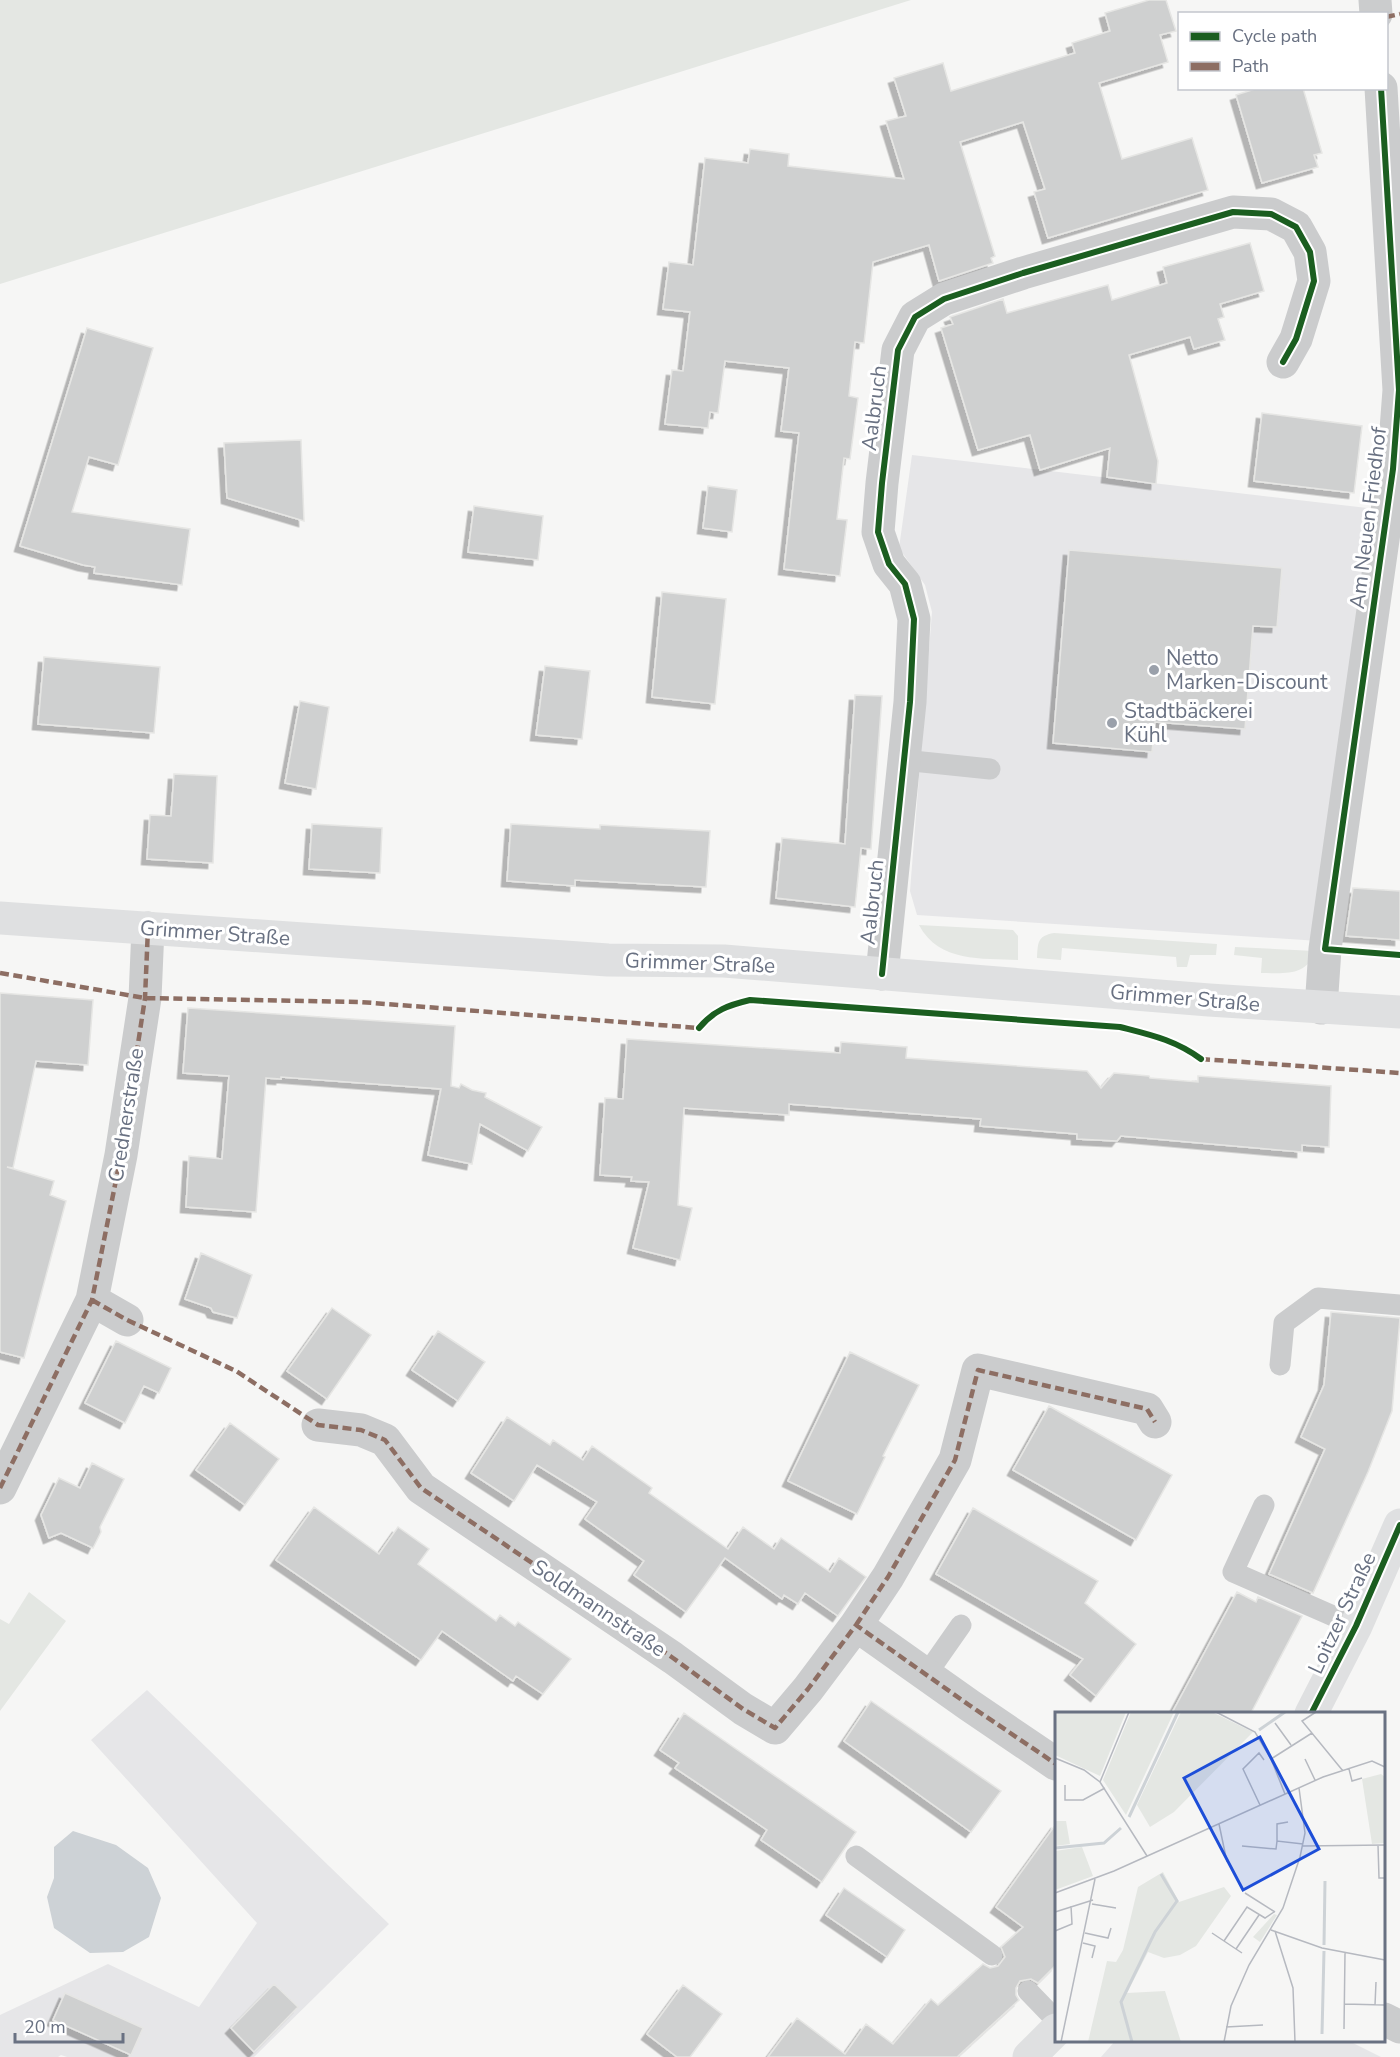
<svg xmlns="http://www.w3.org/2000/svg" width="1400" height="2057" font-family="'Nunito Sans',sans-serif">
<style>
.built{fill:#e6e6e8}
.green{fill:#e4e7e3}
.water{fill:#cdd2d6}
.building{fill:#cfd0d0;stroke:#e6e6e4;stroke-width:1.5;filter:url(#shadow)}
.lines{fill:none;stroke-linecap:round;stroke-linejoin:round}
.lane{stroke:#cbcccd;stroke-width:21}
.street{stroke:#cbcccd;stroke-width:33}
.secondary{stroke:#dfe0e1;stroke-width:33}
.quiet{stroke:#8d6e63;stroke-width:4.5;stroke-dasharray:9 4.5;stroke-linecap:butt}
.cycleway-casing{stroke:#fff;stroke-width:10}
.cycleway{stroke:#1b5e20;stroke-width:6}
.poi-dot{fill:#9aa0aa;stroke:#fff;stroke-width:2}
.labels{text-anchor:middle;stroke-width:6;stroke-linejoin:round;paint-order:stroke}
.street-label{font-size:21px;fill:#697182;stroke:#fff}
.poi-label{font-size:21px;fill:#697182;stroke:#fff;text-anchor:start}
.inset-river{fill:none;stroke:#cdd2d6;stroke-width:3}
.inset-road{fill:none;stroke:#b6b9c0;stroke-width:1.5}
.view{fill:#1d4ed8;fill-opacity:0.15;stroke:#1d4ed8;stroke-width:3}
.inset-edge{fill:none;stroke:#697182;stroke-width:3}
</style>
<defs>
<filter id="shadow"><feDropShadow dx="-5.5" dy="5.5" stdDeviation="0" flood-color="#0004"/></filter>
</defs>
<rect width="100%" height="100%" fill="#f6f6f5"/>
<path class="built" d="M912,455L1376,509L1319,941L917,915L910,891L932,612L925,585L899,548Z
M147,1690L389,1924L254,2057H67L61,2055L58,2057H0V2015L108,1964L199,2007L257,1923L91,1740Z
M1116,2040L1349,2041L1381,2057H1101Z"/>
<path class="green" d="M0,0H911L0,284Z
M919,925L1013,930L1018,936V960C982,958 939,963 919,925Z
M1054,933L1217,944L1216,955H1190L1187,967H1177L1176,957L1062,948L1061,960L1037,958C1038,943 1037,936 1054,933Z
M1235,947L1314,951C1308,977 1283,973 1261,973L1262,958L1234,955Z
M29,1592L66,1621L0,1711V1619L9,1624Z"/>
<path class="water" d="M73,1831L116,1845L148,1868L161,1898L149,1937L123,1952L90,1953L54,1928L47,1897L54,1878V1847Z"/>
<path class="building" d="M1149,0H1166L1176,31L1160,35L1168,62L1099,83L1122,159L1192,138L1208,190L1048,238L1034,192L1045,189L1023,122L960,142L995,256L991,258L993,263L939,281L929,245L873,262L864,343L855,342L849,396L858,398L850,459L844,458L837,519L847,520L840,576L784,569L799,433L781,431L789,368L725,361L718,413L710,412L708,428L665,424L672,370L683,371L690,312L663,309L669,262L693,265L705,158L748,163L750,149L789,154L788,166L904,179L886,121L906,116L894,78L943,63L951,91L1075,53L1072,43L1110,31L1105,13Z
M1258,88H1303L1322,153L1314,155L1318,167L1262,183L1236,95Z
M1250,243L1264,291L1220,304L1224,317L1218,319L1225,340L1194,349L1190,337L1129,355L1158,461L1156,484L1107,477L1110,448L1040,470L1030,435L978,450L941,328L953,324L950,317L1003,299L1007,313L1108,285L1112,300L1167,283L1163,267Z
M87,328L153,348L118,465L89,457L72,512L190,529L182,585L94,573L95,567L83,565L20,546Z
M1262,413L1362,426L1354,493L1254,481Z
M301,440L304,521L227,498L224,443Z
M708,486L737,490L732,532L703,528Z
M474,506L543,516L538,560L468,552Z
M1069,550L1282,568L1277,627L1253,626L1245,729L1155,722L1152,752L1053,743Z
M662,592L726,599L715,704L652,697Z
M44,657L160,667L154,733L38,724Z
M545,666L590,671L582,739L536,735Z
M855,695L882,696L871,849L861,848L855,907L776,898L782,838L845,844Z
M300,701L329,707L316,789L285,783Z
M174,774L217,776L213,863L147,859L150,815L171,816Z
M312,824L382,828L380,873L309,869Z
M511,824L600,829V825L710,831L706,887L575,880V886L507,881Z
M1353,888L1400,891V940L1346,936Z
M0,993L93,1000L88,1065L36,1061L13,1168L7,1167L54,1181L50,1195L66,1201L24,1358L0,1352Z
M188,1008L455,1026L451,1086L459,1088L461,1084L472,1090L486,1093L485,1097L542,1127L528,1151L480,1124L472,1164L428,1155L441,1089L281,1077V1079L266,1078L256,1212L186,1207L189,1156L222,1159L229,1076L183,1073Z
M627,1039L840,1053L841,1042L907,1047L906,1058L1087,1071L1101,1088L1114,1073L1149,1076L1150,1078L1198,1082V1076L1331,1086L1329,1147L1302,1145V1152L1121,1136L1117,1141L1077,1139V1134L980,1126L981,1119L789,1104V1115L684,1108L678,1205L692,1208L680,1260L633,1248L649,1182L631,1181L632,1177L600,1175L605,1098L623,1099Z
M201,1253L252,1275L237,1318L213,1312L211,1308L185,1299Z
M332,1308L371,1335L327,1399L287,1371Z
M1331,1312L1400,1318L1392,1411L1368,1472L1313,1593L1269,1574L1325,1449L1301,1437L1324,1385Z
M438,1331L485,1362L458,1401L412,1370Z
M116,1341L171,1368L159,1393L144,1386L125,1423L85,1403Z
M850,1352L919,1385L883,1456L885,1457L857,1514L788,1481Z
M1049,1406L1172,1475L1136,1540L1013,1470Z
M507,1417L550,1445L553,1440L583,1460L592,1446L652,1488L649,1493L728,1549L743,1527L774,1549L781,1538L830,1572L839,1558L866,1577L838,1616L805,1593L798,1604L784,1595L782,1599L725,1558L686,1612L634,1575L644,1561L585,1519L597,1502L537,1465L514,1501L471,1473Z
M230,1423L279,1459L245,1505L196,1470Z
M92,1463L124,1479L100,1527L101,1532L93,1548L61,1533L49,1538L41,1515L59,1478L80,1488Z
M314,1507L379,1554L398,1527L429,1549L418,1564L496,1621L500,1615L515,1626L518,1622L571,1659L543,1694L516,1676L513,1681L442,1631L421,1660L276,1560Z
M973,1508L1098,1581L1085,1603L1136,1644L1096,1696L1070,1675L1083,1659L936,1574Z
M1237,1592L1256,1602L1258,1597L1302,1616L1251,1713H1172Z
M871,1701L1001,1791L971,1832L844,1741Z
M684,1713L856,1832L822,1882L761,1840L767,1830L675,1768L679,1763L660,1750Z
M1056,1824V1965L1038,1983L1031,1979L1020,1981L1016,1988V1995L1019,2000L957,2057H768L797,2018L845,2054L866,2024L893,2044L931,1999L938,2005L983,1964L990,1968L998,1966L1005,1957L1001,1947L1023,1927L996,1907Z
M844,1888L905,1930L887,1957L826,1915Z
M274,1984L298,2007L254,2052L231,2028Z
M683,1985L722,2014L690,2057H677L647,2034Z
M65,1993L143,2028L131,2055L53,2020Z"/>
<g class="lines">
<path class="lane" d="M903,760L990,769
M1280,1365L1284,1323L1318,1298L1400,1305
M1264,1505L1233,1572L1356,1626
M926,1675L961,1625
M856,1856L992,1955
M1028,1991L1056,2020"/>
<path class="street" d="M1375,0L1376,14
M882,974L910,702L914,619L905,584L889,564L878,532L882,483L898,350L915,317L944,299L1023,273L1233,212L1271,214L1296,227L1310,252L1314,281L1296,339L1283,362
M1321,1008L1325,949L1393,469L1399,390L1381,88
M92,1300L127,1320
M318,1425L361,1430L385,1440L421,1488L673,1658L743,1709L775,1728L808,1689L856,1625L969,1705L1056,1764
M0,1488L92,1300L121,1155L145,998L148,928
M856,1625L888,1577L955,1460L978,1370L1147,1409L1155,1422
M1384,2019L1400,2027"/>
<path class="secondary" d="M0,918L608,960L724,961L1209,1000L1400,1012
M1311,1714L1356,1626L1400,1525
M1029,2057L1056,2030"/>
<path class="quiet" d="M1386,17L1400,14
M0,973L145,998L360,1002L699,1028
M1201,1059L1400,1073
M92,1300L127,1320L236,1371L318,1425L361,1430L385,1440L421,1488L673,1658L743,1709L775,1728L808,1689L856,1625L969,1705L1056,1764
M0,1488L92,1300L121,1155L145,998L148,928
M856,1625L888,1577L955,1460L978,1370L1147,1409L1155,1422"/>
<defs>
<path id="cycleway" d="M1381,88L1399,390L1393,469L1325,949L1400,955
M882,974L910,702L914,619L905,584L889,564L878,532L882,483L898,350L915,317L944,299L1023,273L1233,212L1271,214L1296,227L1310,252L1314,281L1296,339L1283,362
M699,1028C714,1010 729,1005 750,1000L1120,1027C1151,1035 1175,1040 1201,1059
M1311,1714L1356,1626L1400,1525"/>
</defs>
<use href="#cycleway" class="cycleway-casing"/>
<use href="#cycleway" class="cycleway"/>
</g>
<g class="poi-dot">
<circle cx="1154" cy="670" r="6"/>
<circle cx="1112" cy="723" r="6"/>
</g>
<g class="labels">
<g class="street-label">
<text transform="translate(874 408) rotate(-83)" y="7">Aalbruch</text>
<text transform="translate(1368 518) rotate(-83)" y="7">Am Neuen Friedhof</text>
<text transform="translate(872 902) rotate(-84)" y="7">Aalbruch</text>
<text transform="translate(215 933) rotate(4)" y="7">Grimmer Straße</text>
<text transform="translate(700 963) rotate(2)" y="7">Grimmer Straße</text>
<text transform="translate(1185 998) rotate(5)" y="7">Grimmer Straße</text>
<text transform="translate(126 1115) rotate(-81)" y="7">Crednerstraße</text>
<text transform="translate(599 1608) rotate(34)" y="7">Soldmannstraße</text>
<text transform="translate(1342 1613) rotate(-65)" y="7">Loitzer Straße</text>
</g>
<g class="poi-label">
<text x="1166" y="665">Netto<tspan x="1166" dy="24">Marken-Discount</tspan></text>
<text x="1124" y="718">Stadtbäckerei<tspan x="1124" dy="24">Kühl</tspan></text>
</g>
</g>
<g transform="translate(1055 1712)">
<rect width="330" height="330" fill="#f6f6f5"/>
<path d="M0,0H71L45,64L0,43ZM76,0H119L71,103L48,68ZM126,0H157L198,20L119,100L95,115L82,93ZM326,62L330,65V131L317,132L307,67ZM0,109H11L15,132L0,134ZM27,135L38,164L0,178V139ZM108,160L124,190L169,175L176,184L141,234L125,243L109,246L93,240L72,281L110,279L126,330H33L52,249L61,250L68,238L83,175ZM219,202L222,203L205,230L198,225Z" fill="#e4e7e3"/>
<path class="inset-river" d="M204,18L230,0M74,105L123,0M0,136L49,131L66,116M269,233L270,169M267,322L269,239M77,330L66,290L100,220L122,189L106,162"/>
<path class="inset-road" d="M161,0L200,20L216,47L230,82M261,0L247,9L288,59M220,11L236,33M0,46L29,58L45,70L92,144M216,47L257,21M250,47L260,68M294,57L297,69L307,66M45,70L74,0M10,73V88H28L50,76M205,93L188,57L204,41L209,48M164,112L172,150M222,129V112L233,110M323,133L324,166H330M187,134L221,137L222,129L248,132M248,134L330,133M0,181L59,159L268,65L317,49L330,55M190,181L220,200M37,192L61,196M0,200L38,188M216,218L267,236L330,248M0,219L17,212L16,194M220,219L238,276L240,330M30,221L53,226L56,216M157,221L187,241M169,229L192,195L210,206L219,200M28,231L40,234L37,246M181,237L204,203M289,292L330,293M320,293L321,270M171,315L208,313M289,317L290,241M6,330L40,167M169,330L176,294L194,253L228,196L245,145L250,121L244,76"/>
<path class="view" d="M205,25L264,137L188,178L129,66Z"/>
<rect width="330" height="330" class="inset-edge"/>
</g>
<rect x="1178" y="12" width="210" height="78" fill="#ffffff" stroke="#c3c6cd" stroke-width="1.5"/>
<rect x="1190" y="32" width="30" height="9" fill="#1b5e20" stroke="#c3c6cd" stroke-width="1.5"/>
<text x="1232" y="42" font-size="18" fill="#697182">Cycle path</text>
<rect x="1190" y="62" width="30" height="9" fill="#8d6e63" stroke="#c3c6cd" stroke-width="1.5"/>
<text x="1232" y="72" font-size="18" fill="#697182">Path</text>
<path d="M15 2033v9h108v-9" fill="none" stroke="#697182" stroke-width="3"/>
<text x="24" y="2033" font-size="18" fill="#697182" stroke="#ffffff" stroke-width="4.5" paint-order="stroke">20 m</text>
</svg>
